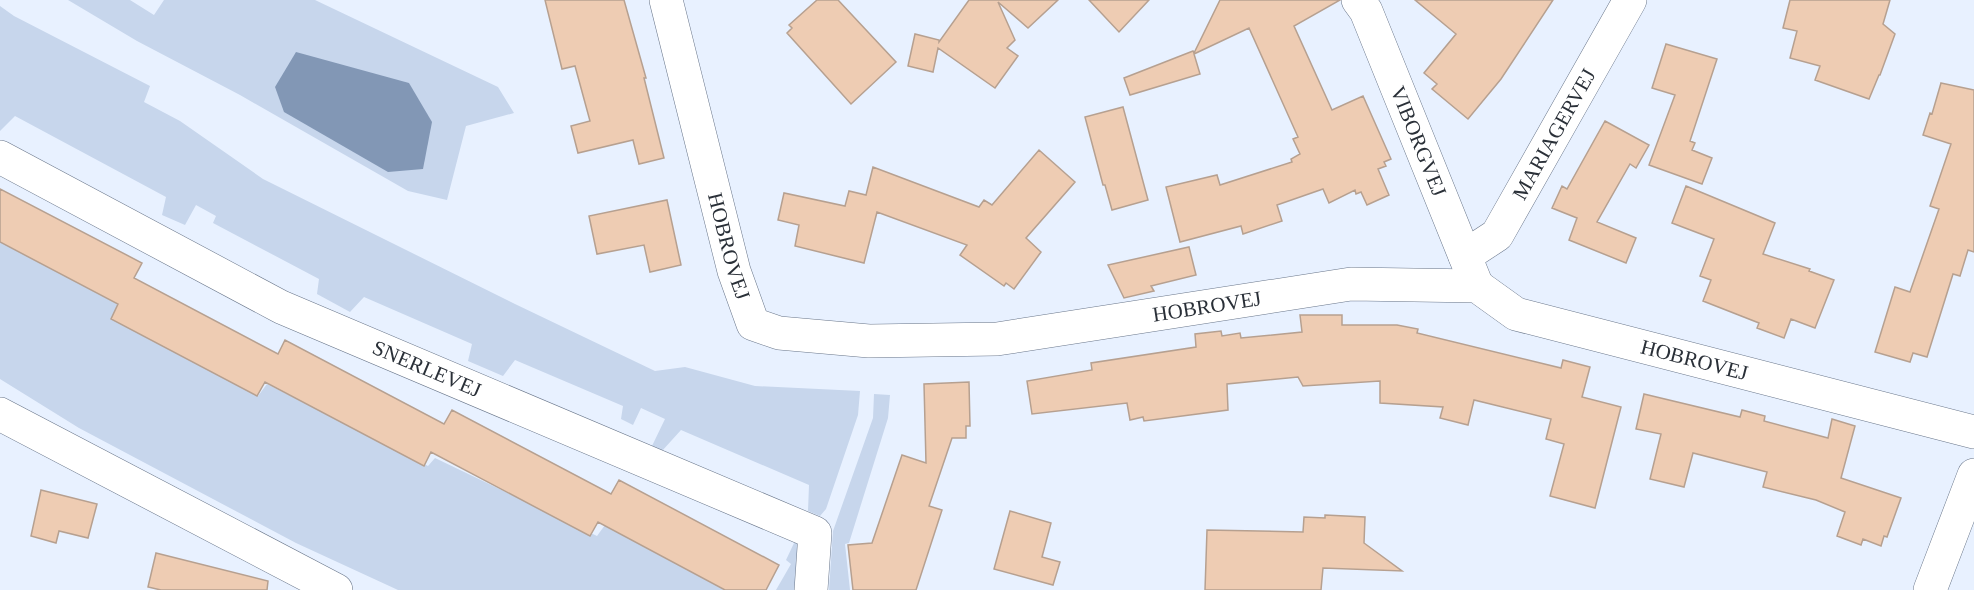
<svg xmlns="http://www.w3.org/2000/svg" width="1974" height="590" font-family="Georgia,serif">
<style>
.green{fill:#c7d6ec}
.water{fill:#8297b5}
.building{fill:#eeccb3;stroke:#b6a090;stroke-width:1.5}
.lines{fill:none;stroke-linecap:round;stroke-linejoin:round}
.minor-casing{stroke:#69768a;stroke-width:34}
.minor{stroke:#fff;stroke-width:33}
.labels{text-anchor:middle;stroke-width:5;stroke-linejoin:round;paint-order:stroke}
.street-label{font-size:21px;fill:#2a3038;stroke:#fff}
</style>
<rect width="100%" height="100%" fill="#e8f1ff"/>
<path class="green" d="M68,0H130L154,15L164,0H315L498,87L514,113L466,126L447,200L408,191L240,95L137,41Z
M0,6L14,16L150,86L144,102L180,121L263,179L515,304L655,371L685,367L755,386L860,391L858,415L826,509L820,516L808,511L809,485L681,430L662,451L651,448L665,419L641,408L633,425L621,419L623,406L515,360L503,376L468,361L472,344L364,297L350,312L317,294L319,279L213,223L216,216L196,205L185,225L162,215L166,197L15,116L0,131Z
M0,240L119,305L113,319L258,396L267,384L428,466L435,458L597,536L605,525L730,590H398L296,543L79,428L0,379Z
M874,394L890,395L888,418L849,543L845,544L850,590H829L833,531L873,418Z
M795,541L801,543L798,590H776L791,564L786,560Z"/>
<path class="water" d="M296,52L409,83L432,122L423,169L388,172L284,112L275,87Z"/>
<path class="building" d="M545,0H624L646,78H644L664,158L639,164L633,140L578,153L571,126L590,121L575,66L562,69Z
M817,0H838L896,62L851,104L787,33L792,28L789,25Z
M969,0H1058L1028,28L998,2L1015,40L1007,48L1018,56L995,88L938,48L933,72L908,66L915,34L939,40V42Z
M1089,0H1149L1119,32Z
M1220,0H1340L1294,26L1332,110L1363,96L1391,159L1384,162L1386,166L1378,169L1389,195L1367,205L1361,192L1356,194L1355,190L1329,203L1323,189L1277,205L1282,221L1243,234L1241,226L1180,242L1166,187L1217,175L1220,185L1292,162L1291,159L1300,154L1293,139L1298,137L1249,28L1194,54L1200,74L1130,95L1124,78L1193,51L1194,53Z
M1415,0H1553L1501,79L1468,119L1432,89L1437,84L1424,73L1456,34Z
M1790,0H1890L1883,24L1895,34L1880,75H1879L1869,99L1815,80L1820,66L1790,58L1797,31L1783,28Z
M1666,44L1717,59L1690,141L1695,143L1692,150L1712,158L1702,184L1649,165L1675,95L1652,88Z
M1941,83L1974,90V252L1968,250L1960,276L1953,274L1927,357L1913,353L1910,362L1875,352L1895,287L1910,292L1939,209L1930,206L1951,144L1923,135L1930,113L1932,114Z
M1123,107L1148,200L1112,210L1105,185H1103L1085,117Z
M1605,121L1649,145L1636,168L1630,164L1597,222L1636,238L1626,263L1569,240L1577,218L1552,208L1562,186L1567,189Z
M1039,150L1075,182L1026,238L1041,252L1014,289L1006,283L1004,286L960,255L967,245L877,212L864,263L795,246L799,225L778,220L784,193L845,206L849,191L866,195L873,167L979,207L984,200L992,205Z
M1686,186L1775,223L1763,254L1810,269L1809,271L1834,280L1815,328L1791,319L1784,338L1757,328L1759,323L1703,301L1711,280L1700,276L1714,239L1672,223Z
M0,189L142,263L134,278L278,354L285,340L444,424L452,410L611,494L619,480L779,565L766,590H725L598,522L590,536L431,452L424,466L265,382L257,396L111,319L118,304L0,242Z
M667,200L681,265L650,272L644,245L597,254L589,216Z
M1189,247L1196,275L1151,286L1154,291L1124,298L1108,265Z
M1300,315H1342V325H1397L1418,329L1417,333L1561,368L1563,360L1590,367L1582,397L1621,407L1595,508L1550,496L1564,444L1546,439L1551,419L1474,400L1468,425L1440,418L1443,407L1380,403V381L1303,386L1298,377L1227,384L1228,410L1144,421L1143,417L1130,420L1127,403L1032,414L1027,381L1092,370L1091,363L1196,347L1195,334L1221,331L1222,336L1240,333L1241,338L1302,332Z
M969,382L970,426H966V438H952L929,506L942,510L916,590H853L848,545L872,543L902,455L926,463L924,384Z
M1644,394L1740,417L1742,410L1765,416L1764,421L1828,438L1832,419L1855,426L1841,478L1901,498L1887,537L1884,536L1881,546L1863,539L1861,545L1837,536L1845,512L1816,500L1763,487L1767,472L1693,453L1684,487L1650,479L1661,434L1636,429Z
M41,490L97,504L88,538L59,531L56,543L31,536Z
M1010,511L1051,523L1042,557L1060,562L1053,585L994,569Z
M1325,515L1365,517L1364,543L1402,571L1323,568L1321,590H1205L1207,530L1303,532L1304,517L1325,518Z
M156,553L268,581L267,590H161L148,587Z"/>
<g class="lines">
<defs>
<g id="minor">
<path id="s1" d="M666,0L734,271L753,324L779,333L869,341L997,339L1351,284L1477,286L1516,314L1974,432"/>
<path id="s2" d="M1358,0L1366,11L1477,286"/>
<path id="s3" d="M0,157L281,307L815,533L811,590"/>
<path id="s4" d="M1465,256L1497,235L1630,0"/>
<path d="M0,414L336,590"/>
<path d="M1930,590L1974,475"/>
</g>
</defs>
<use href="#minor" class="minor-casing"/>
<use href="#minor" class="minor"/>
</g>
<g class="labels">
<g class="street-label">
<text dy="7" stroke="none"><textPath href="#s4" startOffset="154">MARIAGERVEJ</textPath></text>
<text dy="7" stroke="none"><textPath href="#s2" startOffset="154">VIBORGVEJ</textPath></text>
<text dy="7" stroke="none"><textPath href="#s1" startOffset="254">HOBROVEJ</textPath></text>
<text dy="7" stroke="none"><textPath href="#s1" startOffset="794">HOBROVEJ</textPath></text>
<text dy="7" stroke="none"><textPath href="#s1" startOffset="1298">HOBROVEJ</textPath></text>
<text dy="7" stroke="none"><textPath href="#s3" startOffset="477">SNERLEVEJ</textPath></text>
</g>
</g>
</svg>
